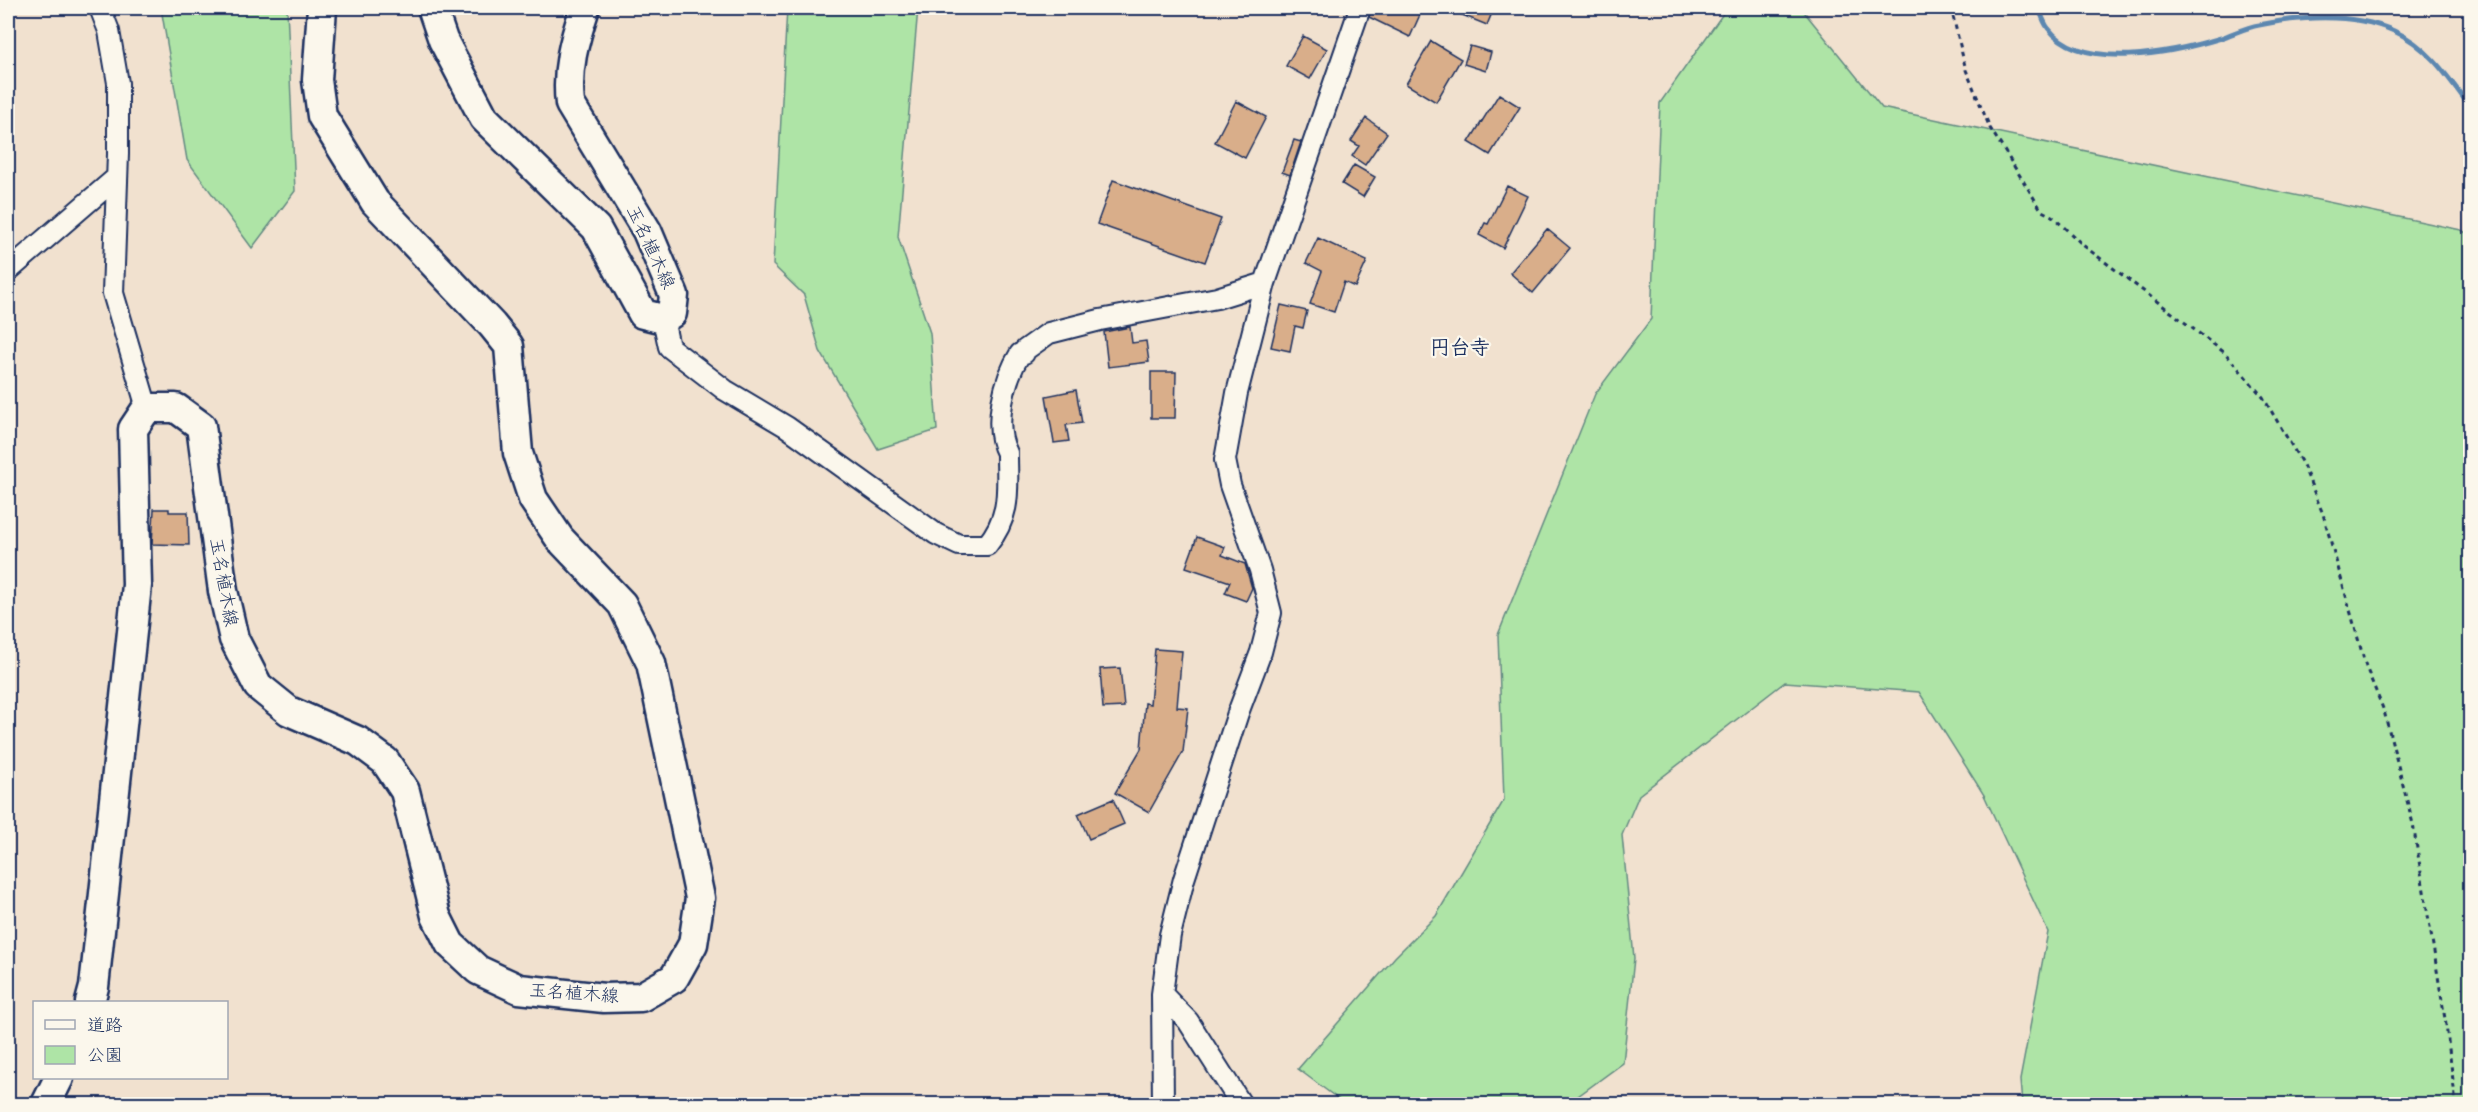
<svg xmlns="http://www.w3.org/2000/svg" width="2478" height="1112" font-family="'Patrick Hand','Klee One',sans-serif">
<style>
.green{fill:#aee4a6;stroke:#648a82;stroke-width:1.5}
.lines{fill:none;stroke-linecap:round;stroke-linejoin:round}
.stream{stroke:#5c87b0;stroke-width:5}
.building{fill:#d9ae8a;stroke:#1b2f5e;stroke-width:1.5}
.minor-casing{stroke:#1b2f5e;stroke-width:24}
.secondary-casing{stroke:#1b2f5e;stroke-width:33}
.path{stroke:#1b2f5e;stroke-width:3;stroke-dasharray:4.5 4.5;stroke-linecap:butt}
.minor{stroke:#fbf7ec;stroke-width:20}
.secondary{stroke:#fbf7ec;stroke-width:28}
.labels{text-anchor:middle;stroke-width:4.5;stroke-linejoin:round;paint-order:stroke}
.street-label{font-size:18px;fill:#1b2f5e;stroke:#fbf7ec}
.neighbourhood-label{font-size:20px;font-weight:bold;fill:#1b2f5e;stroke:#fbf7ec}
</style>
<rect width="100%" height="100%" fill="#f1e1cf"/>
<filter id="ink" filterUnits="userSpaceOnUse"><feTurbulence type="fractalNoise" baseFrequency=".0167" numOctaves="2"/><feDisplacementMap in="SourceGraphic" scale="12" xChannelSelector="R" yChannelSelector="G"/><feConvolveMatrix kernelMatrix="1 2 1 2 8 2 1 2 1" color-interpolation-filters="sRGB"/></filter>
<g filter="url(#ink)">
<path class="green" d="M161,8H287L295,191L252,248L187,160Z
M787,8H918L898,237L930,333L937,430L878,449L820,351L804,295L773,265Z
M1727,8H1801L1882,108L2461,230L2470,235V1104H2022L2020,1080L2048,932L1984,795L1919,692L1785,682L1639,795L1622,835L1634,958L1623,1063L1567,1104H1345L1298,1069L1395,957L1436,916L1504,800L1498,635L1595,394L1651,319L1660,103Z"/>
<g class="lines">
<path class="stream" d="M2039,8C2041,14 2044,23 2048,28C2082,73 2175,52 2221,38C2233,34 2246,27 2259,25C2303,16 2352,12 2394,31C2428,46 2449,78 2470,107"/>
</g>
<path class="building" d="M1372,8H1423L1410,37L1369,17Z
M1445,8H1494L1487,25Z
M1303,36L1327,49L1310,79L1286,66Z
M1431,41L1461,59L1436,102L1406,84Z
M1470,46L1491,52L1486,71L1464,64Z
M1499,94L1520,107L1490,155L1469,142Z
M1236,101L1266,117L1245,158L1215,142Z
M1366,118L1387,133L1365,165L1352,156L1359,146L1351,141Z
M1294,140L1301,142L1290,175L1282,172Z
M1354,165L1375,177L1363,197L1342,184Z
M1113,180L1221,219L1205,262L1097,224Z
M1507,186L1528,196L1503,248L1479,235L1485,223L1488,224Z
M1547,229L1570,248L1533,293L1510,273Z
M1318,238L1367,261L1355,287L1344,282L1334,312L1310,304L1322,271L1306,263Z
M1281,305L1307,311L1303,328L1295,326L1290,351L1271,347Z
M1130,327L1132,343L1146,341L1149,362L1108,367L1104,332Z
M1151,372H1176L1175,418H1151Z
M1076,390L1082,423L1066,425L1069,441L1054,443L1046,396Z
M154,509H169V512H188L189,545L152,544Z
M1197,537L1225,547L1222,555L1245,564L1252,588L1246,601L1225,593L1230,582L1186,567Z
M1155,649L1182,651L1177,707L1188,708L1183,752L1149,812L1115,793L1141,749L1145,703L1150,704Z
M1120,668L1124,707L1103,708L1100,669Z
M1113,799L1124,824L1089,839L1078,814Z"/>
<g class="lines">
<defs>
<path id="minor" d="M100,8L109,31L118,83V154L113,293L147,408
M8,271L116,178
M663,319L669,347L725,390L787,427L936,534L959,545H987C1012,514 1007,489 1007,453C992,425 1005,378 1020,354L1024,353L1025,350L1049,333L1100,320L1217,298L1265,283
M1162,994L1188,1021L1241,1104
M1163,1104L1162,994L1170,935L1184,879L1238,713L1261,652L1271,613L1260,570L1230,485L1225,460L1237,393L1265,283L1360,8"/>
<path id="secondary" d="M432,8L443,40L484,118L596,228L643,314L663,319L672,313L674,295L647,231L570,104C566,69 574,41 585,8
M90,1002L94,987L137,585L133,429L147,408H176L201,426L223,591L234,639L258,686L289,711L358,741L385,761L405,791L436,916L450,944L478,970L519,989L604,998L641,997L674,978L693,944L700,898L651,663L622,604L560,539L533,499L518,453L509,346L492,325L375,202L322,116L317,80L322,8
M46,1104L59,1078"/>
</defs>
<use href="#minor" class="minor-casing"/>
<use href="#secondary" class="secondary-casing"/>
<path class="path" d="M1951,8L1966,70L1990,128L2042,211L2052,216L2084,246L2225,353L2263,397L2303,465L2323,514L2366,667L2384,711L2413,824L2446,1025L2456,1104"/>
<use href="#minor" class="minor"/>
<use href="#secondary" class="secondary"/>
</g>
</g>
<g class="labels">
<g class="street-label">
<text transform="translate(651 247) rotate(65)" y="6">玉名植木線</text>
<text transform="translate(224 582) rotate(80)" y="6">玉名植木線</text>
<text transform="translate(574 993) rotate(4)" y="6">玉名植木線</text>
</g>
<g class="neighbourhood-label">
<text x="1460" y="354">円台寺</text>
</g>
</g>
<rect width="2478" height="1112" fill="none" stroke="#fbf7ec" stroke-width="30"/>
<rect x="15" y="15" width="2448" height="1082" fill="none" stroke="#1b2f5e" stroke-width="2" filter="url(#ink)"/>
<rect x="33" y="1001" width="195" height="78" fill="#fbf7ec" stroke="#a1a7b3" stroke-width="1.5"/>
<rect x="45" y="1020" width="30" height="9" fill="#fbf7ec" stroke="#a1a7b3" stroke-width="1.5"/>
<text x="87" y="1031" font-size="18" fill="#1b2f5e">道路</text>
<rect x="45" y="1046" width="30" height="18" fill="#aee4a6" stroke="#a1a7b3" stroke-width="1.5"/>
<text x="87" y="1061" font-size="18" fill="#1b2f5e">公園</text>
</svg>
